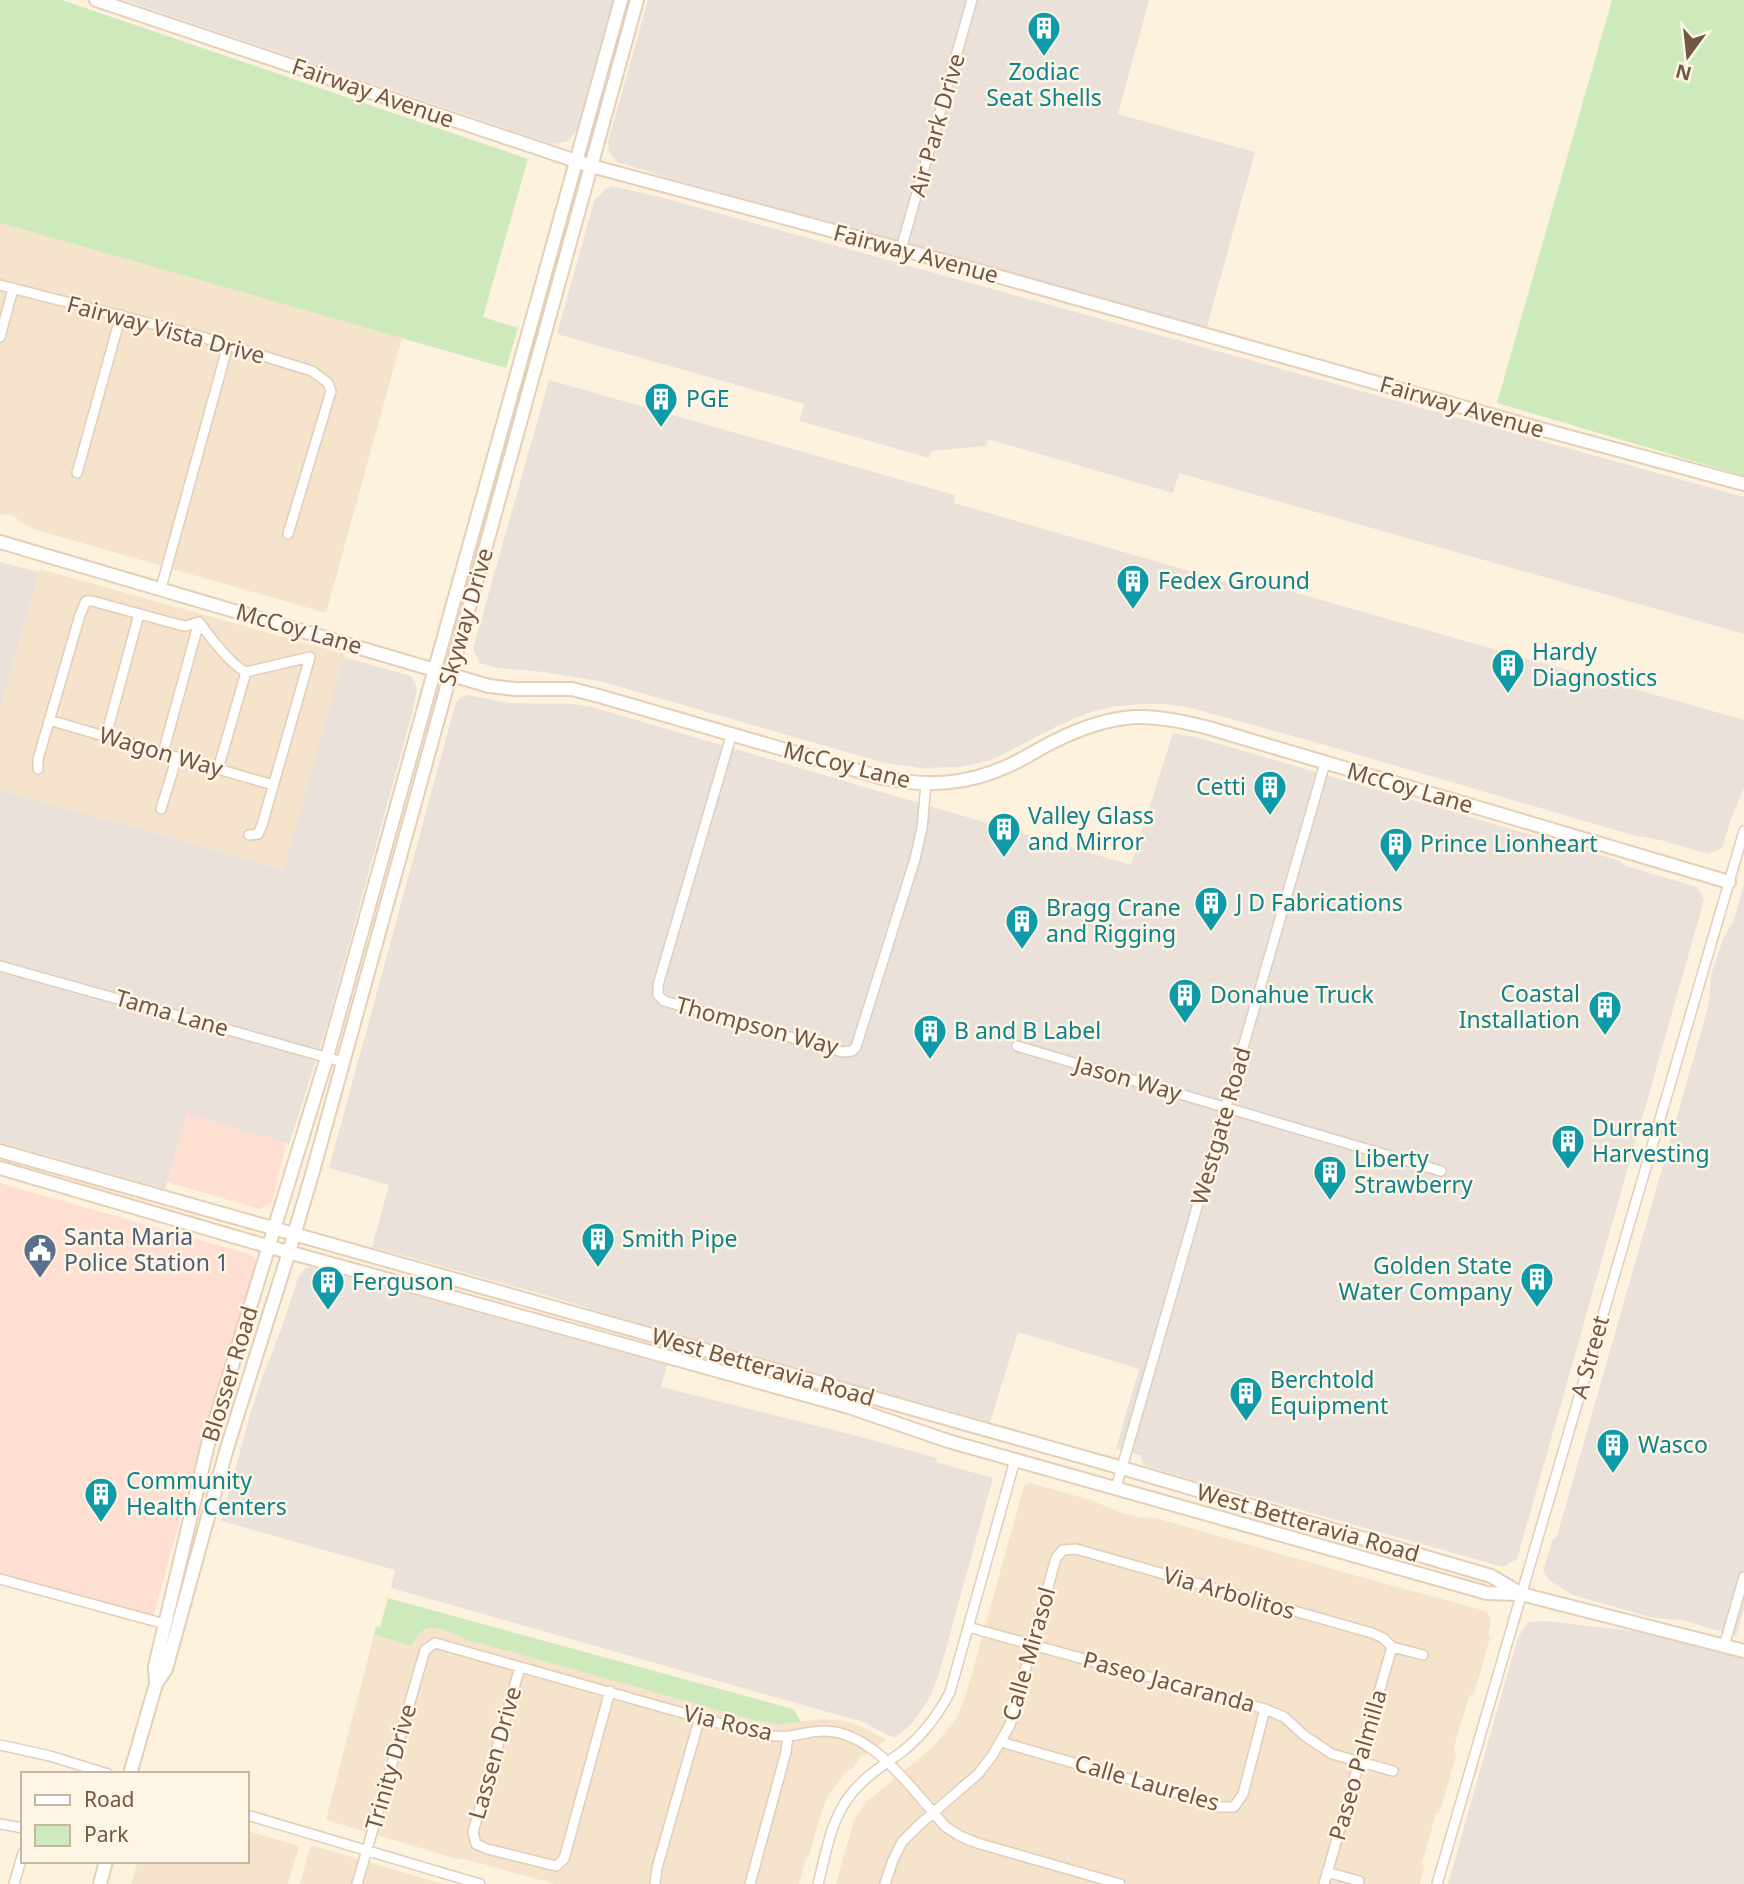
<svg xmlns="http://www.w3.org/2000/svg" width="1744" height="1884" font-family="'Noto Sans',sans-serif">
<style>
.residential{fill:#f5e3cc}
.commercial{fill:#fedfd1}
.industrial{fill:#eae2da}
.green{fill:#ceeabd}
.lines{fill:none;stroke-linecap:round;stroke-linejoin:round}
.street-casing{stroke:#e1cdba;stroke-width:12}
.secondary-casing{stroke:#e6cfb8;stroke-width:16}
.street{stroke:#fff;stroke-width:9}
.secondary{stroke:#fff;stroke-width:12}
.labels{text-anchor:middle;stroke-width:5;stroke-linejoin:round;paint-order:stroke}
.culture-label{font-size:23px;fill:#0d838f;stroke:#fff5e5;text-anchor:start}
.street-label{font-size:23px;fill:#735746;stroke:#fff5e5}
.service-label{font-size:23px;fill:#4e5e75;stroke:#fff5e5;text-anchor:start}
</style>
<rect width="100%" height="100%" fill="#fdf2de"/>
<path class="residential" d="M0,223L402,338L326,613L30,528L10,514L0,515Z
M40,569L345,654L285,869L0,790V710Z
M1030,1483L1091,1500L1119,1512L1140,1517L1159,1519L1357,1576L1486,1611L1491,1620L1488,1633L1490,1638L1474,1694L1469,1696L1454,1747L1456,1756L1440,1812L1436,1814L1422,1863L1424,1867L1420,1884H836L854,1820L866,1802L933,1747L958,1716L966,1695L1024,1486Z
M435,1627L441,1628L466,1639L753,1720L781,1724L823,1719L846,1721L863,1727L886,1740L860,1758L854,1767L844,1774L828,1796L821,1814L809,1856L806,1857L799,1884H555L465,1859L461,1860L326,1820L374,1635L412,1646L417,1636L421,1632Z
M247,1831L299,1846L288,1884H131L138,1861H247Z
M314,1846L443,1884H300L310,1847Z"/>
<path class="commercial" d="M187,1114L280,1141L286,1145L272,1202L259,1209L167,1182Z
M0,1183L249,1254L254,1257L257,1263L203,1435L150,1629L146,1623L0,1581Z"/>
<path class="industrial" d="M124,0H613L577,130L567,142L552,144Z
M648,0H1149L1118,114L1255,152L1207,327L669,178L617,162L609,151L608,142Z
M612,186L660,197L1744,497V634L1179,473L1173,493L988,439L986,446L931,451L929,458L799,421L804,404L557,334L595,198H598L604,190Z
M549,380L955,495L954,503L1224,581L1233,583L1245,579L1254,581L1744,720V788L1731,819L1722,848L1709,854L1660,840L1632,835L1318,743L1187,707L1163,704H1141L1111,707L1087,713L1059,725L1006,753L991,760L961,767L919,768L881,762L603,682L544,672L497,668L480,663L473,649Z
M0,562L39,572L0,710Z
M344,657L411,676L417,688L413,710L325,1032L289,1145L280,1141L187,1114L165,1189L0,1142V790L284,869Z
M468,695L509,703L573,704L592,707L1131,865L1173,733L1177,734L1196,737L1621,861L1623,865L1697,887L1704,900L1517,1559L1503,1567L1149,1467L1144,1465L1140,1455L1116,1448L1139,1369L1018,1332L990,1422L640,1324L549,1296L372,1247L389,1185L329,1168L456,702L461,697Z
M1744,884V1609L1736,1636L1682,1620L1654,1618L1572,1595L1549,1580L1543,1570L1553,1539L1557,1536L1709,1004L1711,975L1723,939L1734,920Z
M311,1267L667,1365L661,1387L846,1433L937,1458L936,1462L993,1478L939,1674L930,1697L921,1711L910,1726L894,1738L863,1722L391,1588L395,1570L221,1521L250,1415L261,1381L282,1327L298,1278L305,1268Z
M1545,1621L1642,1632L1744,1659V1884H1448L1517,1640L1524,1628L1529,1622Z"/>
<path class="green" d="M0,0H62L528,159L483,317L518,328L506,368L0,223Z
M1612,0H1744V476L1497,403Z
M388,1598L793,1709L801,1722L781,1724L753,1720L465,1639C445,1630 423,1617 412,1646L374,1635L376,1626L380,1627Z"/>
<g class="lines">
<defs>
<path id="street" d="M901,249L972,0
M0,285L192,334L312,371L328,383L331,391L288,534
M0,337L13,289
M77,473L121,315
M161,588L228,345
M199,622C211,638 229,663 246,672L310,657
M49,720L273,785
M732,733L658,985V995L664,1001L842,1052L852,1051L856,1047L915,859L922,828L926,784
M106,736L139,614
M163,753L199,622
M38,769V759L80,615L86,601H92L180,625L186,626L199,622
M218,769L246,672
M161,809L177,757
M249,835L258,834L262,825L310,657
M0,966L343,1062
M1017,1046L1441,1171
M1116,1488L1325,763
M0,1579L165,1624
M968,1627L1265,1709L1284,1717L1305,1736L1332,1754L1393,1771
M1724,1646L1744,1577
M520,1667L473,1832L476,1844L487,1849L556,1866L564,1859L610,1691
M1001,1742L1206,1801L1219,1807H1234L1243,1794L1265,1709
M0,1745L50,1756L108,1774
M247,1815L480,1884
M0,1824L23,1828
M1327,1872L1359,1881
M14,1884L23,1853
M357,1884L425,1650L435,1643L761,1735C770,1735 779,1737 788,1736C801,1735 813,1730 826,1731C876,1733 914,1793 946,1827L960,1836L977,1843L1120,1884
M655,1884L657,1868L700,1717
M750,1884L786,1752L788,1736
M818,1884C825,1858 829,1829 843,1806C857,1781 881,1767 903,1751C924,1734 938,1715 950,1692L1015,1460
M885,1884L893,1860L902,1842L919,1825L978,1774L992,1756L1010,1725L1056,1558L1063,1550L1076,1549L1372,1633L1383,1638L1392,1647L1423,1655
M1324,1884L1392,1647
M1437,1884L1744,831"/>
<path id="secondary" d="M96,0L591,166L901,249L1537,428L1744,484
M0,542L489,686L515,689H572L599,696L883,778C929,787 967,785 1010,765C1026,758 1041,747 1057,740C1081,728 1108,719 1134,717C1159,716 1185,722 1209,728L1729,882
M0,1151L1122,1468L1491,1576L1518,1592
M0,1168L270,1247L849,1407L948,1441L1487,1593L1521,1594L1744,1651
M156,1684L155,1666L208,1444L327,1057L621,0
M130,1774L156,1684L166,1669L227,1448L289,1252L313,1171L637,0
M100,1884L106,1861"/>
</defs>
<use href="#street" class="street-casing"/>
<use href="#secondary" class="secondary-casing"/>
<use href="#street" class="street"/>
<use href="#secondary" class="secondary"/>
</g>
<defs>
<symbol id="building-pin" viewBox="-11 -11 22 30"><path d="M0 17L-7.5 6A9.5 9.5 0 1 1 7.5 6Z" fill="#0f9aa8" stroke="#fff5e5"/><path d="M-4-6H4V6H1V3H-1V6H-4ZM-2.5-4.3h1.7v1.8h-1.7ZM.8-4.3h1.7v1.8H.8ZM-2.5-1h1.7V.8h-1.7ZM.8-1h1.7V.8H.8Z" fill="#fff"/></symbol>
<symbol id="civic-pin" viewBox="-11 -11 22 30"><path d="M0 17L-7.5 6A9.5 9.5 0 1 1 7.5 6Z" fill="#5c6f8a" stroke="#fff5e5"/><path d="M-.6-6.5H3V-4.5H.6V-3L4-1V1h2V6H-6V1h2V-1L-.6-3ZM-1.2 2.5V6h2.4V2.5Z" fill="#fff"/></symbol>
</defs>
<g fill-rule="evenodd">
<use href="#building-pin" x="1025" y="9" width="38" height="52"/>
<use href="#building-pin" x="642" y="380" width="38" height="52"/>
<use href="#building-pin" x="1114" y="562" width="38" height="52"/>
<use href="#building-pin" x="1489" y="646" width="38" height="52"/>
<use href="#building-pin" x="1251" y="768" width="38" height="52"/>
<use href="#building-pin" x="985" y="810" width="38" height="52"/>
<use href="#building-pin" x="1377" y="825" width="38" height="52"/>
<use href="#building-pin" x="1192" y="884" width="38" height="52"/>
<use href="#building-pin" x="1003" y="902" width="38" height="52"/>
<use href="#building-pin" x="1166" y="976" width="38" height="52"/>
<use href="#building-pin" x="1586" y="988" width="38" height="52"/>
<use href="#building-pin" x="911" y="1012" width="38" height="52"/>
<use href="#building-pin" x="1549" y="1122" width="38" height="52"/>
<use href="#building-pin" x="1311" y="1153" width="38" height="52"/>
<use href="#building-pin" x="579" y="1220" width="38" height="52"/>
<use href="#civic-pin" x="21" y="1231" width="38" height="52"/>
<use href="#building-pin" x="1518" y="1260" width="38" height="52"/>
<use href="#building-pin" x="309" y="1263" width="38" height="52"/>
<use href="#building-pin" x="1227" y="1374" width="38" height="52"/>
<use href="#building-pin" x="1594" y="1426" width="38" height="52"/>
<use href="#building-pin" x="82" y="1475" width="38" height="52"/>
</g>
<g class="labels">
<g class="culture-label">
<text x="1044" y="80" text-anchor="middle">Zodiac<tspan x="1044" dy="26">Seat Shells</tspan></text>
<text x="686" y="407">PGE</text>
<text x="1158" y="589">Fedex Ground</text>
<text x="1532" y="660">Hardy<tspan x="1532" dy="26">Diagnostics</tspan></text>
<text x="1246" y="795" text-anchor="end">Cetti</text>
<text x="1028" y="824">Valley Glass<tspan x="1028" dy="26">and Mirror</tspan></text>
<text x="1420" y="852">Prince Lionheart</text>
<text x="1236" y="911">J D Fabrications</text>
<text x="1046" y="916">Bragg Crane<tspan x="1046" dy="26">and Rigging</tspan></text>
<text x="1580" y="1002" text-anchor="end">Coastal<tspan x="1580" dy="26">Installation</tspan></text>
<text x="1210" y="1003">Donahue Truck</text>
<text x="954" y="1039">B and B Label</text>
<text x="1592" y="1136">Durrant<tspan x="1592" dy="26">Harvesting</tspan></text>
<text x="1354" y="1167">Liberty<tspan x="1354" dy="26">Strawberry</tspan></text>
<text x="622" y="1247">Smith Pipe</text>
<text x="1512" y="1274" text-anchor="end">Golden State<tspan x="1512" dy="26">Water Company</tspan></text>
<text x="352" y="1290">Ferguson</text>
<text x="1270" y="1388">Berchtold<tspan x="1270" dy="26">Equipment</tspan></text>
<text x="1638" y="1453">Wasco</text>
<text x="126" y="1489">Community<tspan x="126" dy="26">Health Centers</tspan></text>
</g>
<g class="street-label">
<text transform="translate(373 93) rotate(19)" y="8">Fairway Avenue</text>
<text transform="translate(937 125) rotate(-74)" y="8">Air Park Drive</text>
<text transform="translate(916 254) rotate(15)" y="8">Fairway Avenue</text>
<text transform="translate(166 330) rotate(15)" y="8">Fairway Vista Drive</text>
<text transform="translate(1462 407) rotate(16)" y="8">Fairway Avenue</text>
<text transform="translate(466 617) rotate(-74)" y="8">Skyway Drive</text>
<text transform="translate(299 629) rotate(16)" y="8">McCoy Lane</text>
<text transform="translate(161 752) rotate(16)" y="8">Wagon Way</text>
<text transform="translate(847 765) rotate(14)" y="8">McCoy Lane</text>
<text transform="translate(1410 788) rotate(16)" y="8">McCoy Lane</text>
<text transform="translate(172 1013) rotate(16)" y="8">Tama Lane</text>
<text transform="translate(757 1026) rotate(15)" y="8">Thompson Way</text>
<text transform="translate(1128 1079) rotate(16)" y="8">Jason Way</text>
<text transform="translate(1221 1126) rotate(-74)" y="8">Westgate Road</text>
<text transform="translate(1590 1357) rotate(-74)" y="8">A Street</text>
<text transform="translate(763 1367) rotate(16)" y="8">West Betteravia Road</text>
<text transform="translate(230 1374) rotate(-73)" y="8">Blosser Road</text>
<text transform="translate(1308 1523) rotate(16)" y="8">West Betteravia Road</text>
<text transform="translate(1229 1593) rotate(16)" y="8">Via Arbolitos</text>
<text transform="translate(1029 1654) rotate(-74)" y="8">Calle Mirasol</text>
<text transform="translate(1169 1682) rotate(15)" y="8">Paseo Jacaranda</text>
<text transform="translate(728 1723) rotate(13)" y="8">Via Rosa</text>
<text transform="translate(495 1753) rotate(-74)" y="8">Lassen Drive</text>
<text transform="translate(1358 1765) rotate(-74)" y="8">Paseo Palmilla</text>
<text transform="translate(391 1767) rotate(-74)" y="8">Trinity Drive</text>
<text transform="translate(1147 1783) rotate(16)" y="8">Calle Laureles</text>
</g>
<g class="service-label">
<text x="64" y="1245">Santa Maria<tspan x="64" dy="26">Police Station 1</tspan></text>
</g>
</g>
<rect x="21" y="1772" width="228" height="91" fill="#fff5e5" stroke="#c7b6a5" stroke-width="2"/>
<rect x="35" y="1795" width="35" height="10" fill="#ffffff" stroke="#c7b6a5" stroke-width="2"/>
<text x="84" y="1807" font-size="21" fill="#735746">Road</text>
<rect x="35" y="1825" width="35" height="21" fill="#ceeabd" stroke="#c7b6a5" stroke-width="2"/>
<text x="84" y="1842" font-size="21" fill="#735746">Park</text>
<g transform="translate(1688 56) rotate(195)" stroke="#fff5e5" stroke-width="5" paint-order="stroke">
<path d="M0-5L12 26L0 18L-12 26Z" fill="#735746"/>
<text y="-10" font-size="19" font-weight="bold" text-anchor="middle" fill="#735746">N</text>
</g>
</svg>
